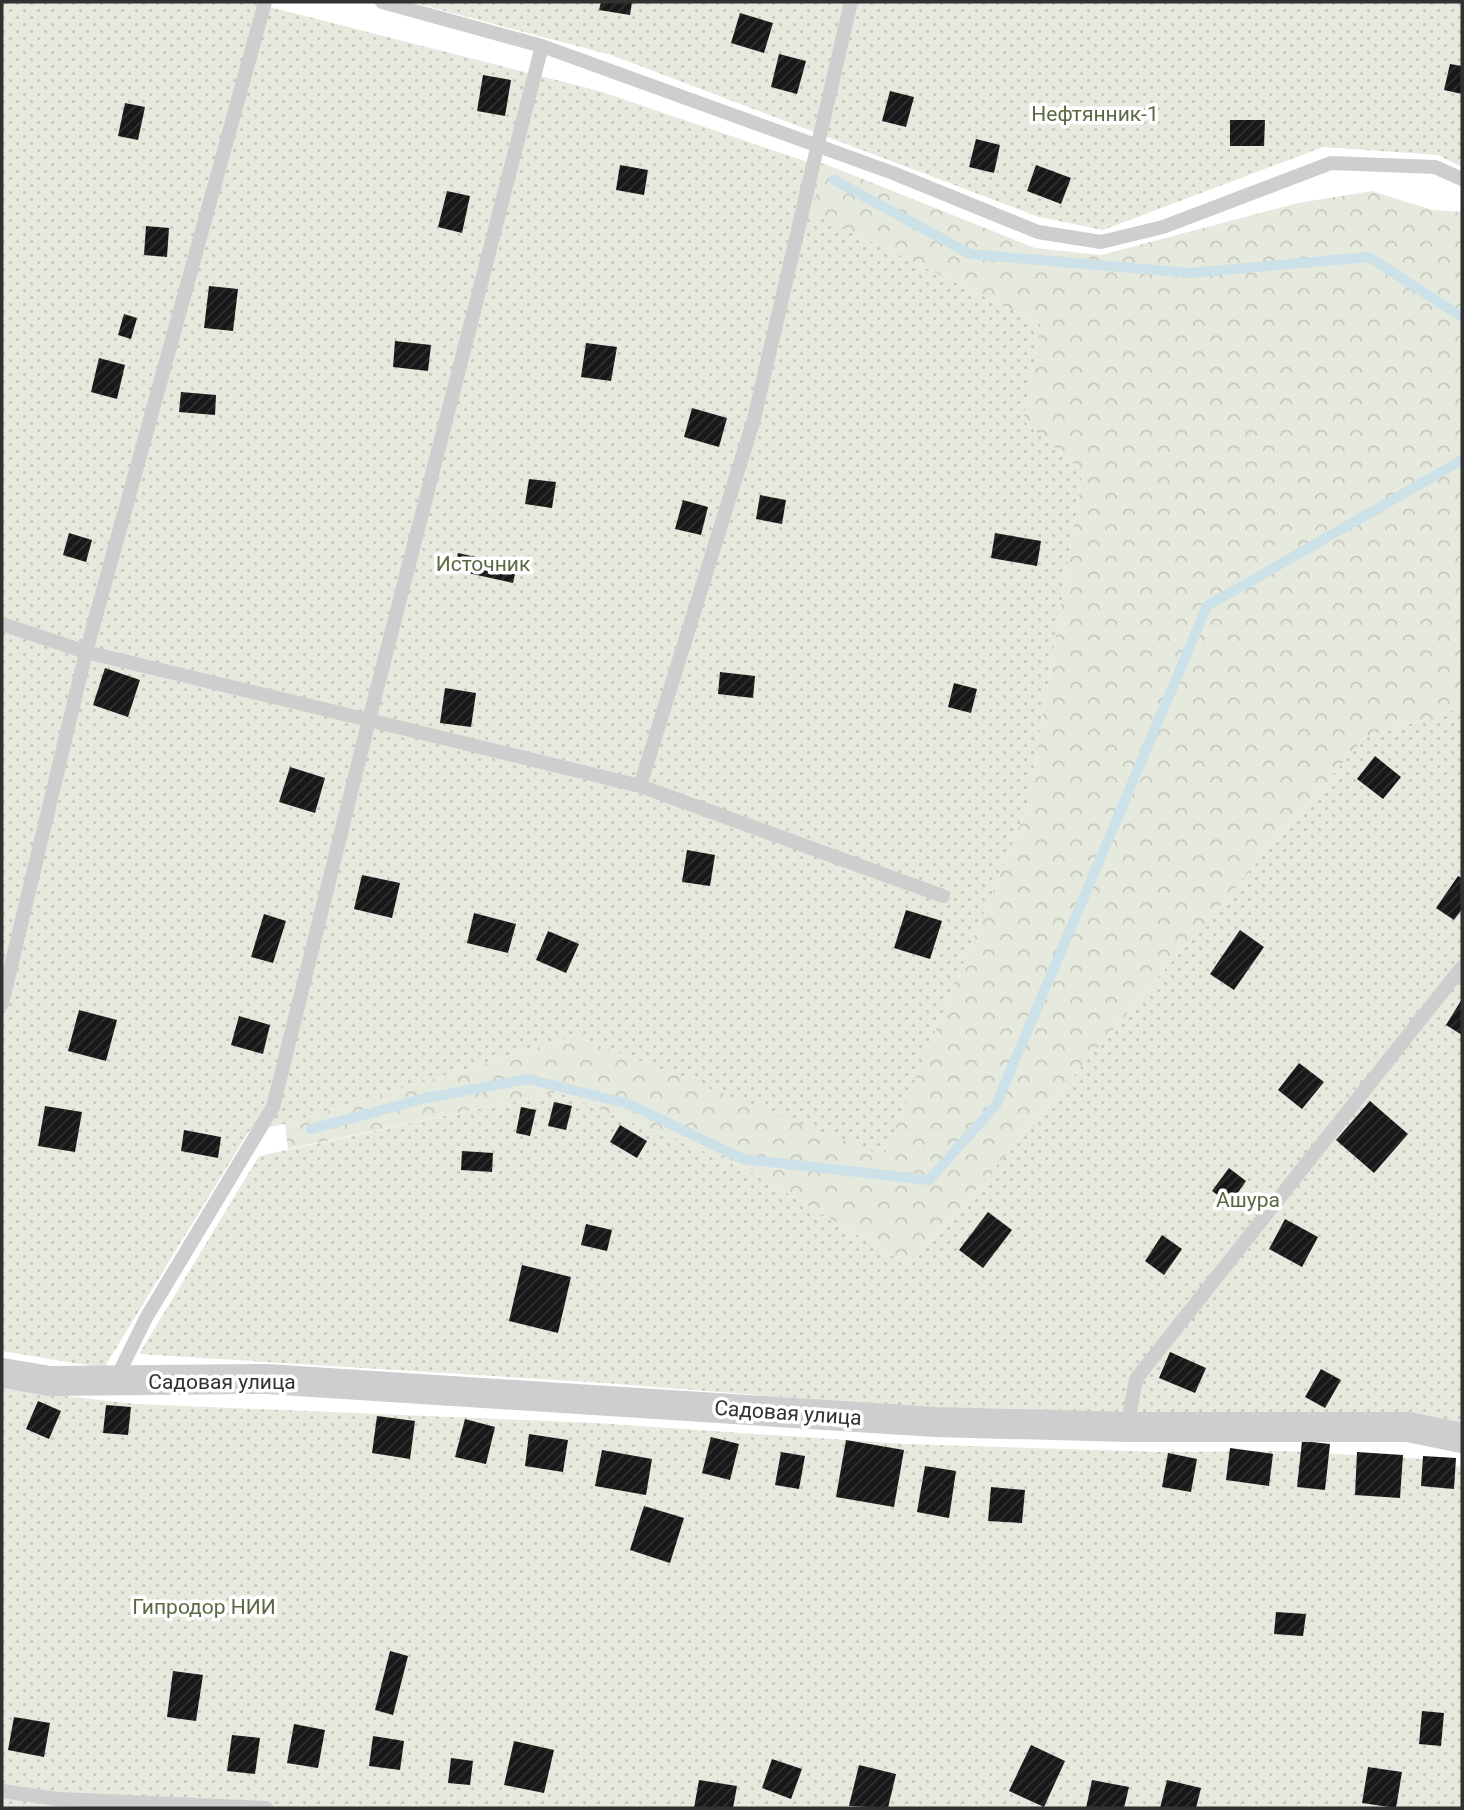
<svg xmlns="http://www.w3.org/2000/svg" width="1464" height="1810" font-family="Roboto,sans-serif">
<style>
.grass{fill:url(#grass-dots)}
.forest{fill:url(#forest-crowns)}
.lines{fill:none;stroke-linecap:round;stroke-linejoin:round}
.stream{stroke:#cce1e8;stroke-width:10}
.building{fill:url(#building-hatch)}
.lane{stroke:#cecece;stroke-width:14}
.street{stroke:#cecece;stroke-width:30}
.labels{text-anchor:middle;stroke-width:7;stroke-linejoin:round;paint-order:stroke}
.park-label{font-size:21px;fill:#5a6942;stroke:#fff}
.street-label{font-size:21px;fill:#313131;stroke:#fff}
</style>
<defs>
<pattern id="grass-dots" width="8" height="8" patternUnits="userSpaceOnUse" patternTransform="scale(1.75)"><rect width="8" height="8" fill="#e6e9dd"/><path d="M2 2h.1M6 6h.1" fill="none" stroke="#c6c8be" stroke-width="1.8" stroke-linecap="round"/></pattern>
<pattern id="forest-crowns" width="20" height="18" patternUnits="userSpaceOnUse" patternTransform="scale(1.75)"><rect width="20" height="18" fill="#e6e9dd"/><path d="M2 6a3 3 0 1 1 6 0M12 15a3 3 0 1 1 6 0" fill="none" stroke="#c6c8be"/></pattern>
<pattern id="building-hatch" width="6" height="6" patternUnits="userSpaceOnUse" patternTransform="scale(1.75)"><rect width="6" height="6" fill="#181818"/><path d="M-1 1l2-2M0 6l6-6M5 7l2-2" fill="none" stroke="#313131"/></pattern>
</defs>
<rect width="100%" height="100%" fill="#fff"/>
<path class="grass" d="M2,2H250L599,91L813,164L823,163L813,213L1041,324L1023,420L1083,472L1027,808L884,1157L575,1036L285,1124L249,1131L104,1368L2,1351Z
M411,2H1462V167L1438,155L1323,147L1103,230L1039,217L611,55Z
M1462,708V1429L1002,1414L605,1383L139,1354L259,1156L557,1092L743,1167L910,1266L1364,738Z
M2,1389L136,1404L596,1423L905,1444L1161,1452L1287,1451L1423,1459L1462,1467V1808H2Z"/>
<path class="forest" d="M823,163L1035,248L1101,255L1298,203L1372,191L1432,210L1462,212V708L1364,738L910,1266L743,1167L557,1092L288,1149L285,1124L575,1036L884,1156L1027,808L1083,472L1023,420L1041,324L812,213Z"/>
<g class="lines">
<path class="stream" d="M834,180L970,254L1190,273L1369,257L1462,317
M311,1129L426,1098L528,1079L629,1104L743,1159L929,1180L996,1105L1207,606L1462,460"/>
</g>
<path class="building" d="M601,2H632L630,15L599,10Z
M740,13L773,23L764,53L731,43Z
M779,54L806,61L797,94L771,87Z
M1450,64L1462,66V94L1444,90Z
M483,75L511,80L505,116L477,111Z
M890,91L914,97L906,127L882,121Z
M125,103L145,107L138,140L118,136Z
M1230,120H1265L1264,146H1230Z
M976,139L1000,145L994,173L969,167Z
M620,165L648,170L644,195L616,190Z
M1036,165L1071,178L1061,204L1027,191Z
M447,191L470,196L462,233L438,227Z
M146,226L169,228L167,257L144,255Z
M209,286L238,289L233,331L204,328Z
M124,314L137,318L131,339L118,335Z
M395,341L431,345L428,371L393,367Z
M586,343L617,347L611,381L581,377Z
M99,358L125,365L117,399L91,392Z
M181,392L216,395L215,415L179,412Z
M692,408L727,418L719,447L684,437Z
M529,479L556,482L552,508L525,504Z
M760,495L786,500L782,524L756,519Z
M683,500L708,507L701,535L675,529Z
M69,533L92,540L86,562L63,555Z
M995,533L1041,541L1037,566L991,558Z
M458,553L517,566L513,583L454,570Z
M105,668L140,680L128,717L93,705Z
M720,672L755,676L753,698L718,694Z
M954,683L977,689L971,713L948,707Z
M445,688L476,693L471,727L440,723Z
M1375,756L1401,777L1383,799L1357,779Z
M290,767L325,778L315,813L279,802Z
M687,850L715,855L710,886L682,882Z
M362,875L400,883L392,918L354,909Z
M1458,876L1462,878V909L1454,920L1436,908Z
M906,910L942,921L930,959L894,948Z
M474,913L516,924L508,953L467,943Z
M264,914L286,921L273,963L251,957Z
M1240,930L1264,947L1234,990L1210,974Z
M548,931L579,944L566,973L536,960Z
M1462,999V1035L1446,1025Z
M79,1010L117,1020L106,1061L68,1051Z
M239,1016L270,1025L263,1054L231,1045Z
M1299,1063L1324,1082L1302,1109L1278,1090Z
M1370,1101L1408,1134L1374,1173L1336,1140Z
M554,1102L572,1106L566,1130L548,1126Z
M45,1106L82,1112L75,1152L38,1146Z
M521,1107L536,1110L530,1136L516,1133Z
M620,1125L647,1141L637,1158L610,1142Z
M184,1130L221,1137L218,1158L181,1151Z
M462,1151L493,1153L492,1172L461,1170Z
M1229,1168L1246,1181L1230,1204L1212,1191Z
M988,1212L1012,1230L983,1268L959,1250Z
M1285,1219L1318,1237L1302,1267L1269,1249Z
M586,1224L612,1230L607,1251L581,1245Z
M1162,1235L1182,1249L1164,1275L1145,1261Z
M522,1265L571,1277L558,1333L509,1321Z
M1170,1352L1206,1368L1195,1393L1159,1378Z
M1321,1369L1341,1380L1325,1408L1305,1397Z
M38,1401L61,1411L49,1439L26,1429Z
M106,1405L131,1407L128,1435L103,1433Z
M377,1416L415,1421L410,1459L372,1453Z
M465,1419L495,1427L486,1464L455,1457Z
M529,1434L568,1440L563,1472L525,1466Z
M711,1437L739,1444L730,1480L702,1473Z
M846,1440L904,1450L894,1507L836,1497Z
M1302,1441L1330,1444L1325,1490L1297,1487Z
M1230,1448L1273,1454L1269,1486L1226,1480Z
M602,1450L652,1459L646,1495L595,1486Z
M781,1452L805,1456L799,1489L775,1485Z
M1357,1452L1403,1455L1400,1498L1355,1495Z
M1168,1453L1197,1459L1191,1492L1162,1487Z
M1423,1456L1456,1458L1454,1489L1421,1486Z
M925,1466L956,1471L949,1518L917,1512Z
M991,1487L1025,1490L1022,1523L988,1521Z
M644,1506L684,1518L670,1563L630,1550Z
M1276,1612L1306,1614L1303,1636L1274,1634Z
M390,1651L408,1656L393,1715L375,1710Z
M173,1671L203,1675L196,1721L167,1717Z
M1422,1711L1444,1713L1441,1746L1419,1744Z
M14,1717L50,1723L44,1757L8,1750Z
M294,1724L325,1730L318,1768L287,1763Z
M232,1735L260,1738L255,1774L227,1771Z
M373,1736L404,1741L400,1770L369,1766Z
M514,1741L554,1750L544,1793L504,1785Z
M1031,1745L1065,1761L1044,1807L1009,1791Z
M451,1758L473,1761L470,1785L448,1783Z
M772,1759L802,1769L791,1799L762,1788Z
M859,1765L896,1774L888,1808L849,1806Z
M1368,1767L1402,1772L1396,1808L1362,1803Z
M699,1780L737,1786L733,1808H694Z
M1092,1780L1129,1787L1124,1808H1086Z
M1167,1780L1201,1788L1196,1808H1160Z"/>
<g class="lines">
<path class="lane" d="M382,2L542,46
M2,624L86,652L369,720L273,1107L146,1318L115,1381
M640,786L754,419L851,2
M943,896L640,786L369,720L542,46L893,173L1038,232L1101,242L1163,227L1331,163L1435,167L1462,179
M2,1004L86,652L265,2
M1127,1427L1136,1379L1462,967
M2,1791L58,1799L266,1808"/>
<path class="street" d="M2,1373L50,1381L266,1379L935,1422L1127,1427H1408L1462,1438"/>
</g>
<g class="labels">
<g class="park-label">
<text x="1095" y="121">Нефтянник-1</text>
<text x="483" y="571">Источник</text>
<text x="1248" y="1207">Ашура</text>
<text x="204" y="1614">Гипродор НИИ</text>
</g>
<g class="street-label">
<text x="222" y="1389">Садовая улица</text>
<text transform="translate(788 1413) rotate(4)" y="7">Садовая улица</text>
</g>
</g>
<rect width="1464" height="1810" fill="none" stroke="#313131" stroke-width="7"/>
</svg>
